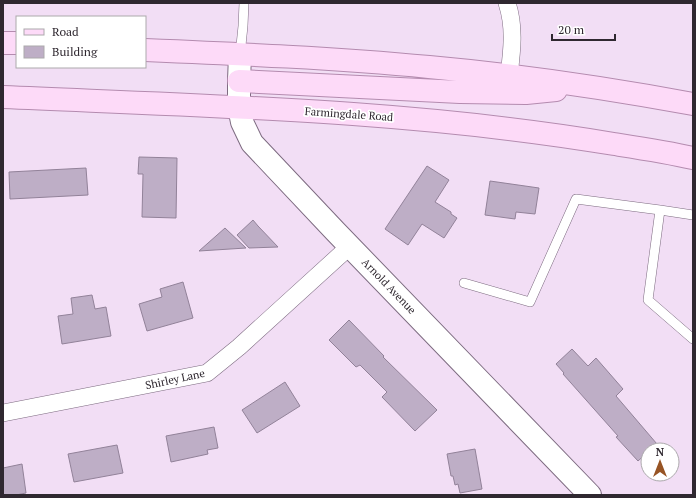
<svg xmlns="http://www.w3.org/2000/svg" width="696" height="498" font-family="'PT Serif',serif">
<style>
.building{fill:#beaec6;stroke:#928299}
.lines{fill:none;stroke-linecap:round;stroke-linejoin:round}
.service-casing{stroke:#7d6b80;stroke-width:10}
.minor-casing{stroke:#7d6b80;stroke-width:18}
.tertiary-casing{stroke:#7d6b80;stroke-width:24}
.primary-casing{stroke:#b48baf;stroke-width:24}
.service{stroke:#fff;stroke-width:9}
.minor{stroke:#fff;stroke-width:17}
.tertiary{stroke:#fff;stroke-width:22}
.primary{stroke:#fddaf8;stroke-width:22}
.labels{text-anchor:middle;stroke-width:3.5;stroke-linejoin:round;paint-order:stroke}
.street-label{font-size:11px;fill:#2f2830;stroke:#fff}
</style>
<rect width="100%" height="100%" fill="#f2def5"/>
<path class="building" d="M139,157L177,158L176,218L142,217L143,174H138Z
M427,166L449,180L435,202L451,212V214L457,218L444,238L422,224L408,245L385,229Z
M86,168L88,195L10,199L9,172Z
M490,181L539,188L535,214L516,212L515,219L485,215Z
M253,220L258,226L278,247L249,248L237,235Z
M225,228L246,248L199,251Z
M183,282L193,318L147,331L139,304L162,297L160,289Z
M92,295L95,309L106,307L111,336L62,344L58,316L73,314L71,298Z
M349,320L384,356L383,357L437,410L415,431L382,397L387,392L360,365L356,367L329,340Z
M572,349L588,366L596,358L623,389L616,396L657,444L650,450H648V452L638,461L616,437L618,436L563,374L564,373L556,364Z
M285,382L300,406L257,433L242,410Z
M214,427L218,448L207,450L208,454L171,462L166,436Z
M117,445L123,473L74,482L68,454Z
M475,449L482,489L460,493L458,484L455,485L453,476H451L447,454Z
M22,464L26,493L16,495H3V468Z"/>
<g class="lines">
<defs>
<path id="service" d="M240,55L243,26L244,3
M693,215L660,210L648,300L693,339
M464,283L530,302L576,199L660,210"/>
<path id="minor" d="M507,3C515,27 512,51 509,75
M3,413L207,373L239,347L350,246"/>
<path id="tertiary" d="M240,55L239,81V107L242,122L252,143L335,231L590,495"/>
<path id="primary" d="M3,43H17
M145,50C240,54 335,58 429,67C518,75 606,88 693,104
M239,81L460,92L526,93L556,90
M3,97C207,106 412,110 614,144C640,148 667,152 693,158"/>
</defs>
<use href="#service" class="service-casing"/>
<use href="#minor" class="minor-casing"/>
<use href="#tertiary" class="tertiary-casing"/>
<use href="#primary" class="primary-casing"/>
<use href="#service" class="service"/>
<use href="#minor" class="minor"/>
<use href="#tertiary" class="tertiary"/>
<use href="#primary" class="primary"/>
</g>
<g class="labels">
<g class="street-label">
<text transform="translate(349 114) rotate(4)" y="4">Farmingdale Road</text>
<text transform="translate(389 286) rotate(46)" y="4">Arnold Avenue</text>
<text transform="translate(175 379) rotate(-12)" y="4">Shirley Lane</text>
</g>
</g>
<rect width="696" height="498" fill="none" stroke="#2f2830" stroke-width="8"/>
<rect x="16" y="16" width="130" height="52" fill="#ffffff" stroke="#aca9ac"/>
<rect x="24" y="29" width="20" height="6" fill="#fddaf8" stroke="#aca9ac"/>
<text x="52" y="36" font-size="12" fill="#2f2830">Road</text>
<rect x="24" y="46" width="20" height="12" fill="#beaec6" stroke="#aca9ac"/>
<text x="52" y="56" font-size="12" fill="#2f2830">Building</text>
<g transform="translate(660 462)"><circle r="19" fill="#ffffff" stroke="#aca9ac"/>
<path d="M0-3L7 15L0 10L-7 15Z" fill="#975424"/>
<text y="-6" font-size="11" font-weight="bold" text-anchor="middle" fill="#2f2830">N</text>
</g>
<path d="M552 34v6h63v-6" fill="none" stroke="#2f2830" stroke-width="2"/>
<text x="558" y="34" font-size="12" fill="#2f2830" stroke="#ffffff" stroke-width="3" paint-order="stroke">20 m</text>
</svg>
